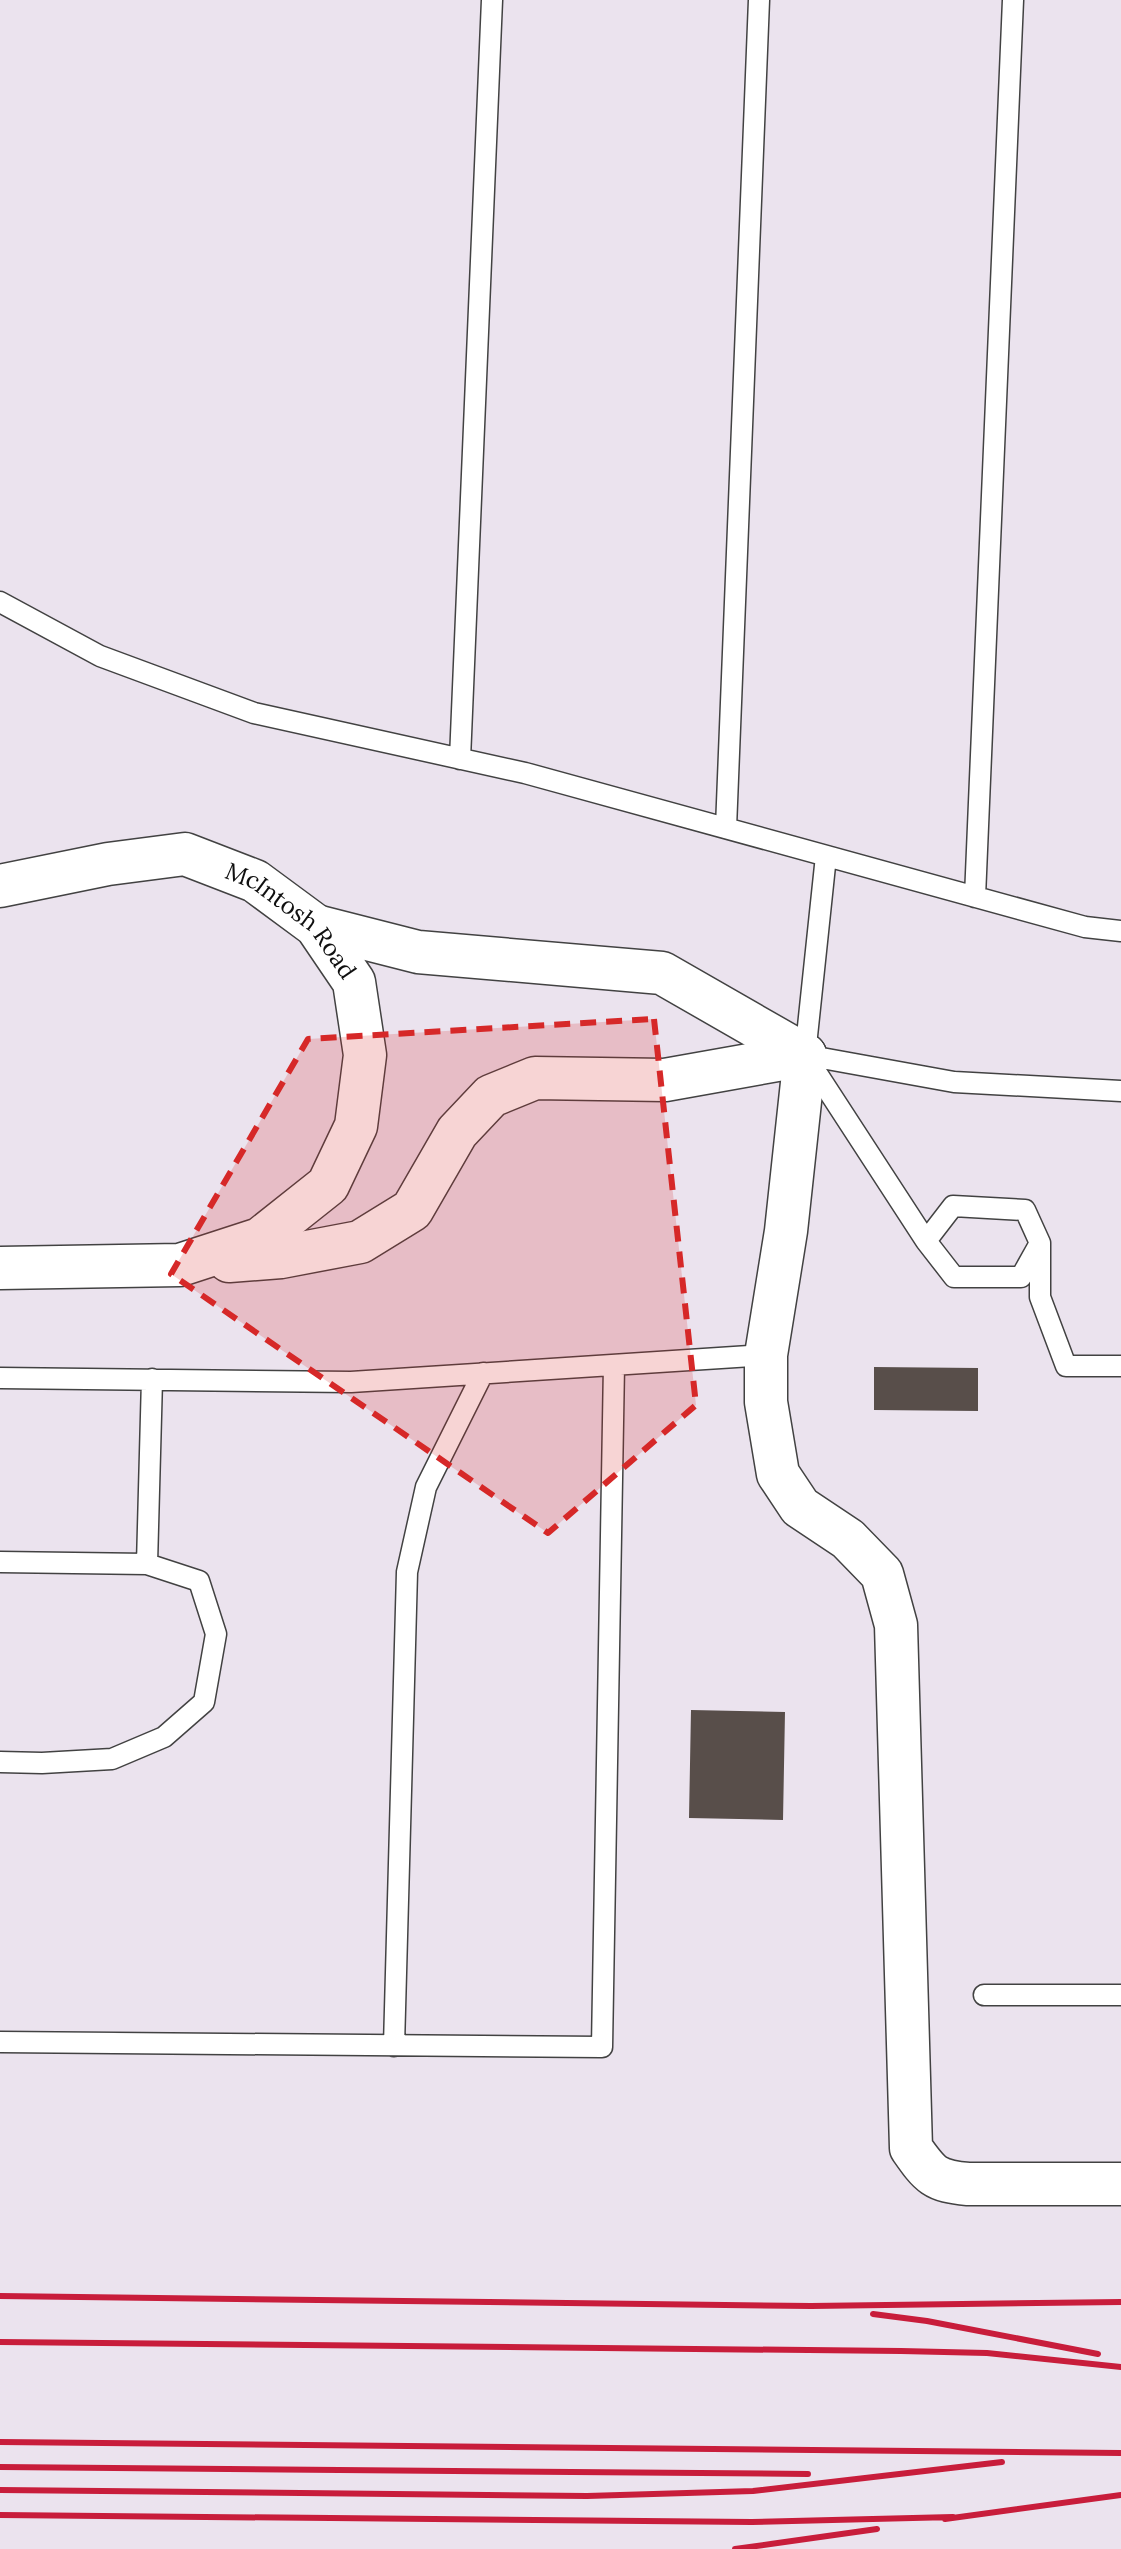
<svg xmlns="http://www.w3.org/2000/svg" width="1121" height="2549" font-family="Lora,serif">
<style>
.industrial{fill:#ebe3ee}
.building{fill:#584e4a}
.lines{fill:none;stroke-linecap:round;stroke-linejoin:round}
.lane-casing{stroke:#424242;stroke-width:23}
.street-casing{stroke:#424242;stroke-width:45}
.lane{stroke:#fff;stroke-width:20}
.street{stroke:#fff;stroke-width:42}
.rail{stroke:#c81d3b;stroke-width:6}
.marked{fill:#d62828;fill-opacity:0.2;stroke:#d62828;stroke-width:6;stroke-dasharray:16 10;stroke-linejoin:round}
.labels{text-anchor:middle;stroke-width:8;stroke-linejoin:round;paint-order:stroke}
.street-label{font-size:24px;fill:#0f0f0f;stroke:#fff}
</style>
<rect width="100%" height="100%" fill="#fffaf1"/>
<path class="industrial" d="M0,0H1121V2549H0Z"/>
<path class="building" d="M874,1367L978,1368V1411L874,1410Z
M691,1710L785,1712L783,1820L689,1818Z"/>
<g class="lines">
<defs>
<path id="lane" d="M0,602L100,656L254,713L525,773L1085,927L1121,931
M460,759L492,0
M726,828L759,0
M826,856L805,1055L926,1241
M975,897L1013,0
M805,1055L954,1082L1121,1091
M1040,1243L1021,1277H954L926,1241L953,1206L1025,1210L1040,1243V1297L1066,1366H1121
M0,1378L351,1382L766,1355
M0,1562L147,1564L199,1581L216,1634L204,1702L164,1737L112,1759L42,1763L0,1762
M147,1564L152,1379
M984,1995H1121
M0,2042L602,2047L614,1365
M394,2046L407,1572L426,1487L483,1373"/>
<g id="street">
<path id="s1" d="M0,886L108,864L185,854L255,881L316,926L354,982L365,1055L356,1126L328,1185L260,1239L180,1265L0,1268"/>
<path d="M316,926L418,952L662,973L805,1055"/>
<path d="M805,1055L786,1231L766,1355V1402L778,1474L800,1507L848,1539L882,1574L896,1625L911,2148C930,2175 934,2181 968,2184H1121"/>
<path d="M229,1261L281,1257L360,1242L412,1210L457,1132L491,1096L535,1078L665,1080L805,1055"/>
</g>
</defs>
<use href="#lane" class="lane-casing"/>
<use href="#street" class="street-casing"/>
<use href="#lane" class="lane"/>
<use href="#street" class="street"/>
<path class="rail" d="M0,2296L811,2306L1121,2302
M873,2314L927,2321L1098,2354
M0,2342L901,2351L987,2353L1121,2367
M0,2442L1121,2453
M0,2467L808,2474
M0,2490L587,2496L753,2491L1002,2462
M0,2515L752,2522L953,2517
M945,2519L1121,2495
M735,2549L877,2529"/>
</g>
<path class="marked" d="M654,1019L696,1405L548,1533L171,1274L308,1039Z"/>
<g class="labels">
<g class="street-label">
<text dy="8" stroke="none"><textPath href="#s1" startOffset="316">McIntosh Road</textPath></text>
</g>
</g>
</svg>
